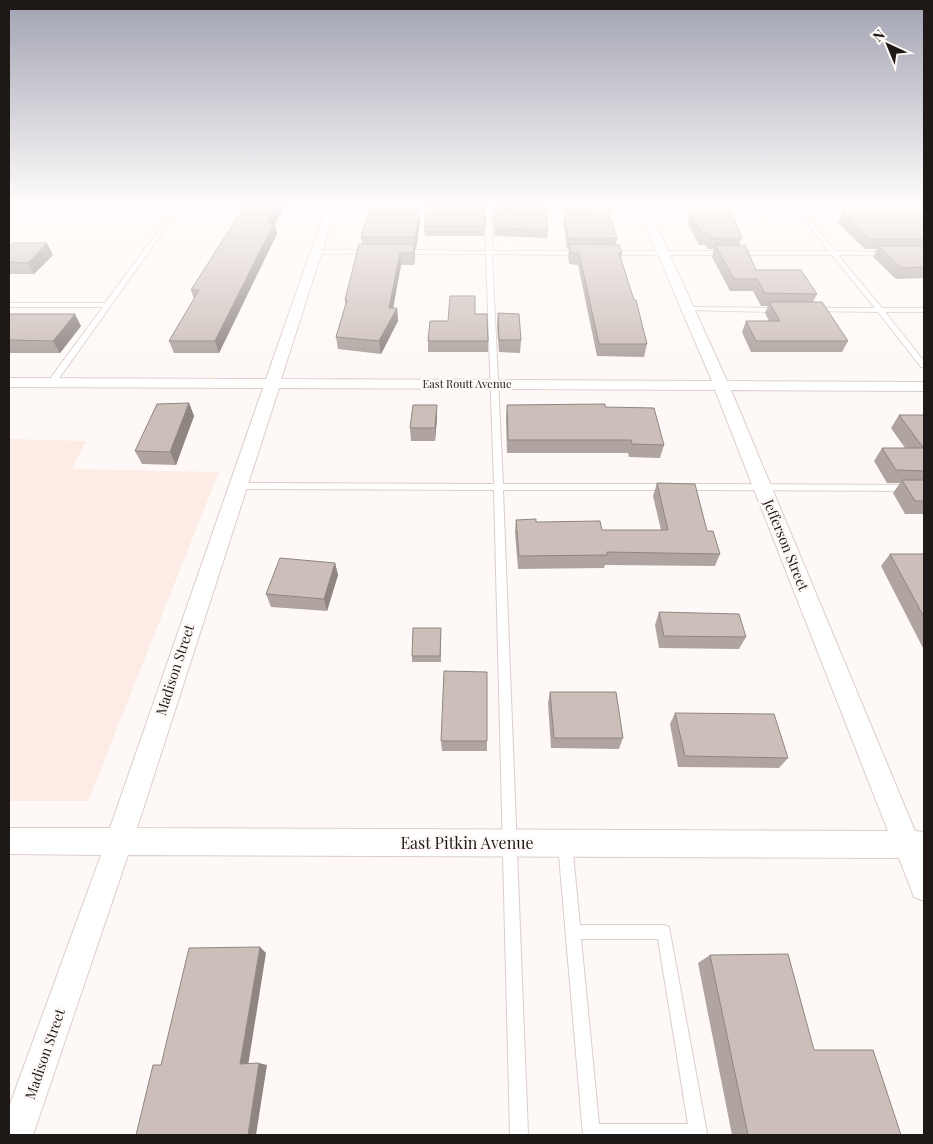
<svg xmlns="http://www.w3.org/2000/svg" width="933" height="1144" font-family="'Playfair Display',serif">
<style>
.built{fill:#fdece5}
.lines{fill:none;stroke-linecap:round;stroke-linejoin:round}
.lane-casing{stroke:#dbcec9;stroke-width:2}
.street-casing{stroke:#dbcec9;stroke-width:2}
.secondary-casing{stroke:#dbcec9;stroke-width:2}
.lane{fill:#fff;fill-rule:evenodd}
.street{fill:#fff;fill-rule:evenodd}
.secondary{fill:#fff;fill-rule:evenodd}
.wall{fill:#afa4a0}
.shaded-wall{fill:#8f8682}
.building{fill:#ccbfba;stroke:#8f8682}
.labels{text-anchor:middle;stroke-width:5;stroke-linejoin:round;paint-order:stroke}
.far-street-label{font-size:11px;fill:#1e1917;stroke:#fef9f7}
.street-label{font-size:14px;fill:#1e1917;stroke:#fef9f7}
.near-street-label{font-size:16px;fill:#1e1917;stroke:#fef9f7}
</style>
<rect width="100%" height="100%" fill="#fef9f7"/>
<path class="built" d="M9,439L86,441L72,469L219,472L88,801H9Z"/>
<g class="lines">
<defs>
<path id="lane" d="M177,205H182L55,384H49V380L103,307H9V303H105Z
M486,205H492V251H581L584,253L581,255L492,254L503,484H668L672,487L668,490H503L528,1135H510L494,490L237,489L233,486L237,483L494,484L486,254H403L400,252L403,250L486,251Z
M793,205H799L835,251L890,252V254L888,255H838L882,308H924V312H885L924,361V367H921L878,312L813,311V309L815,308H875L832,255H608L605,253L608,251H829Z
M371,250L373,251V253L316,254L313,252L316,250Z
M688,307L778,308L781,310L778,312L686,310L685,309Z
M683,484L924,485V491L683,490L679,487Z
M565,837L570,839L572,844L580,925H664L669,927L707,1133L706,1135H583L558,844L560,839ZM581,939H658L688,1124H599Z"/>
<path id="street" d="M327,205H337L281,379L712,381L638,208H490L485,205H924V209H649L727,381L924,382V391L731,390L915,831L924,832V901L914,897L899,858L128,855L33,1135H9V1107L101,855L9,854V828H110L263,388L9,387V378L266,379ZM279,388L715,390L888,831L137,828Z"/>
<path id="secondary" d="M17,205H32L14,222L9,223V212Z"/>
</defs>
<use href="#lane" class="lane-casing"/>
<use href="#street" class="street-casing"/>
<use href="#secondary" class="secondary-casing"/>
<use href="#lane" class="lane"/>
<use href="#street" class="street"/>
<use href="#secondary" class="secondary"/>
</g>
<path class="wall" d="M494,205L548,230L547,238L494,236Z
M564,210L617,238L616,245L622,253L621,258L647,344L644,357L597,356L578,265L569,264L568,256L569,249H567L563,222Z
M690,213L742,238L739,245L756,270L817,294L813,302L848,341L842,352H751L742,332L746,321H769L765,313L768,306H761L753,291H730L712,257L714,249H708L706,245H699L688,224Z
M842,213L924,214V278L896,279L873,257L877,249H865L838,223Z
M420,221L416,249H415V256L414,265H401L393,308H397L398,321L381,354L338,349L336,337L345,306V300L362,244L361,237Z
M275,224L277,234L219,353H174L169,341L194,299L191,290Z
M424,226H485L484,236H425Z
M9,247L53,255L34,274H9Z
M498,313L521,340L520,353L499,352L497,326Z
M9,314L81,326L60,353H9Z
M475,314L488,341V352H428V341L448,321Z
M189,403L194,416L176,465L142,464L135,451Z
M507,405L605,407L664,445L660,458L629,457L628,453H507L506,418Z
M899,415H924V514H905L893,493L900,483H887L874,461L882,448H905L891,428Z
M437,418L435,441H411L410,428Z
M657,483L720,554L715,566L605,565L604,568L518,569L515,532L516,520L602,530H661L653,496Z
M890,554H924V650L881,566Z
M335,563L338,575L327,611L271,607L266,594Z
M659,612L746,637L739,649L659,648L655,625Z
M441,628V662H412V656Z
M550,692L623,738L619,749L551,748L548,703Z
M675,713L788,758L779,768L678,767L670,724Z
M441,741H487V751H442Z
M710,955L814,1050L901,1135H732L698,963Z"/>
<path class="shaded-wall" d="M277,205H285L275,224L277,234L219,353L215,341L267,223Z
M420,210V221L416,249L415,237Z
M47,243L53,255L34,274L28,263Z
M414,244L415,256L414,265L413,253Z
M400,253L401,265L391,320L397,308L398,321L381,354L379,341Z
M75,314L81,326L60,353L53,341Z
M189,403L194,416L176,465L170,452Z
M437,405V418L435,441V428Z
M335,563L338,575L327,611L324,599Z
M260,947L266,953L248,1066L240,1064Z
M259,1063L267,1065L256,1135H248Z"/>
<path class="building" d="M245,205H277L267,223H274L215,341H169L199,290H191Z
M427,205H484L485,226H424Z
M494,205H545L548,230L494,228Z
M369,210H420L415,237H361Z
M564,210L608,211L617,238H568Z
M731,212L742,238H712L709,233H702L690,213Z
M842,213L924,214V239H870Z
M13,243H47L28,263L9,262V247Z
M359,244H414L413,253H400L389,308H397L379,341L336,337L347,300H345Z
M569,244L619,245L622,253H619L634,300H636L647,344H599L579,253H571Z
M715,245H745L756,270H801L817,294L765,293L757,279H734Z
M878,246H924V267L901,268Z
M450,296H475V314H487L488,341H428L430,321H448Z
M769,302H822L848,341H756L746,321H780Z
M498,313L519,314L521,340H499Z
M9,314H75L53,341L9,340Z
M189,403L170,452L135,451L157,404Z
M605,404V407L654,408L664,445L632,444L631,440H508L507,405Z
M413,405H437L435,428H410Z
M899,415H924V446H922Z
M882,448H924V471L896,470Z
M902,480H924V501H915Z
M657,483L695,484L707,531H713L720,554L607,552V555L519,556L516,520L536,519V522L600,521L602,530H668Z
M890,554H924V617Z
M280,558L335,563L324,599L266,594Z
M659,612L739,614L746,637L664,636Z
M413,628H441L440,656H412Z
M444,671L487,672V741H441Z
M550,692H616L623,738H554Z
M675,713L774,714L788,758L685,756Z
M260,947L240,1064L259,1063L248,1135H136L153,1065H161L189,948Z
M788,954L814,1050H873L901,1135H748L710,955Z"/>
<linearGradient id="sky" x2="0" y2="1"><stop stop-color="#a1a2b2"/><stop offset="0.56" stop-color="#fffcfb"/><stop offset="1" stop-color="#fffcfb" stop-opacity="0"/></linearGradient>
<rect width="933" height="365" fill="url(#sky)"/>
<g class="labels">
<g class="far-street-label">
<text x="467" y="388">East Routt Avenue</text>
</g>
<g class="street-label">
<text transform="translate(786 545) rotate(68)" y="5">Jefferson Street</text>
<text transform="translate(175 670) rotate(-72)" y="5">Madison Street</text>
<text transform="translate(45 1054) rotate(-71)" y="5">Madison Street</text>
</g>
<g class="near-street-label">
<text x="467" y="849">East Pitkin Avenue</text>
</g>
</g>
<rect width="933" height="1144" fill="none" stroke="#1e1917" stroke-width="20"/>
<g transform="translate(888 45) rotate(316)" stroke="#fef9f7" stroke-width="4" paint-order="stroke">
<path d="M0-4L9 19L0 12L-9 19Z" fill="#1e1917"/>
<text y="-8" font-size="14" font-weight="bold" text-anchor="middle" fill="#1e1917">N</text>
</g>
</svg>
